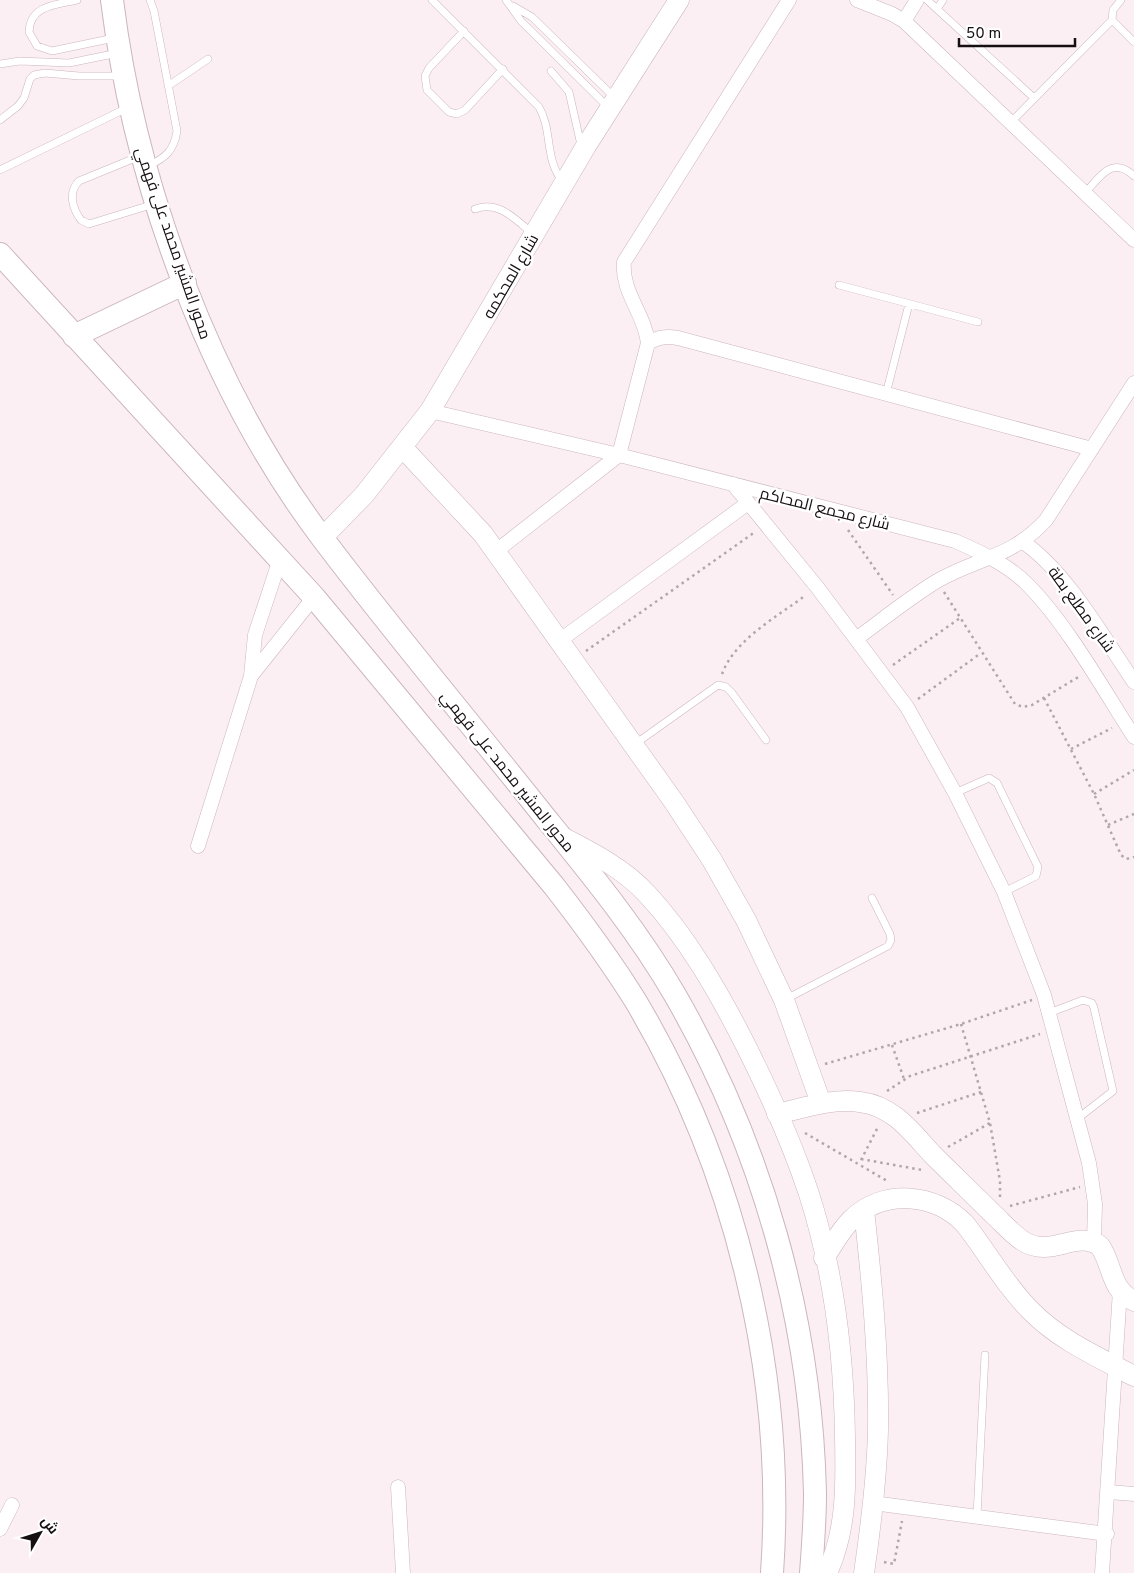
<svg xmlns="http://www.w3.org/2000/svg" width="1134" height="1573" font-family="Overpass,Cairo,sans-serif">
<style>
.lines{fill:none;stroke-linecap:round;stroke-linejoin:round}
.lane-casing{stroke:#cbb6bd;stroke-width:8}
.street-casing{stroke:#cbb6bd;stroke-width:15}
.secondary-casing{stroke:#cbb6bd;stroke-width:21}
.primary-casing{stroke:#cbb6bd;stroke-width:24}
.path{stroke:#b1a6ab;stroke-width:2.5;stroke-dasharray:2.5 4;stroke-linecap:butt}
.lane{stroke:#fff;stroke-width:7}
.street{stroke:#fff;stroke-width:14}
.secondary{stroke:#fff;stroke-width:20}
.primary{stroke:#fff;stroke-width:22}
.labels{text-anchor:middle;stroke-width:5;stroke-linejoin:round;paint-order:stroke}
.street-label{font-size:16px;fill:#160f12;stroke:#fff}
</style>
<rect width="100%" height="100%" fill="#fceff4"/>
<g class="lines">
<defs>
<path id="lane" d="M77,0C56,5 30,5 29,32L37,46L52,51L114,38
M432,0L539,107C553,131 544,159 563,182
M506,0L521,21L609,108
M927,0L1034,98
M1121,0L1113,10L1112,20L1134,42
M513,6L532,17L614,97
M937,9L943,0
M464,31L429,68L425,76L427,90L449,112L457,114L465,110L503,69
M0,64L20,61L69,63L118,53
M551,71L569,92L581,145
M168,86L208,59
M0,120L18,106L24,98L30,79L34,75L45,73L79,76H121
M1011,122L1112,20
M140,156L79,181C68,192 72,208 81,220L89,224L154,204
M148,166C165,158 174,151 177,131L154,11L150,0
M0,170L129,107
M1085,193C1100,177 1112,155 1134,176
M475,209C498,200 515,219 532,233
M839,285L978,322
M886,394L909,304
M635,744L718,685L726,687L732,693L766,740
M955,793L989,778L997,783L1038,867L1036,876L1004,892
M786,999L888,946L891,940L890,934L872,898
M1049,1013L1083,1000L1092,1003L1094,1008L1113,1091L1077,1119
M977,1516L985,1355"/>
<path id="street" d="M857,0L892,14L904,21L1134,240
M904,21L917,0
M648,343C659,337 666,336 678,338L1092,449
M430,411L619,455L955,541C980,552 1007,564 1027,584C1067,624 1103,689 1134,737
M733,484L817,587L907,707L955,793L1004,892L1044,995L1089,1163L1095,1204L1094,1241
M1023,542C1066,571 1104,638 1134,682
M495,552L619,455L648,343C645,314 621,292 624,262L789,0
M856,639C882,620 909,598 937,581C978,557 1010,559 1046,520L1134,383
M559,641L748,503
M251,676L314,597
M198,846L251,676L255,635L280,559
M398,1487L403,1573
M1109,1492L1134,1494
M873,1503L1107,1534
M0,1529L12,1505
M1102,1573L1120,1290"/>
<path id="secondary" d="M403,448L483,534L674,802L712,860L746,920L784,1000L821,1103
M322,538L364,495L430,411L586,146L679,0
M560,836C591,852 623,868 647,894C687,937 718,991 745,1044C769,1092 792,1143 809,1194C834,1272 844,1356 845,1438C846,1484 847,1530 827,1573
M777,1114C804,1108 832,1098 860,1102C893,1106 911,1131 932,1154C952,1174 972,1193 992,1213C1002,1222 1012,1234 1023,1241C1051,1259 1076,1229 1100,1246C1113,1265 1110,1290 1134,1301
M824,1258C833,1245 840,1231 851,1220C883,1188 935,1193 965,1224C987,1252 1005,1285 1030,1310C1059,1340 1098,1357 1134,1376
M864,1573C871,1525 877,1477 878,1429C879,1356 872,1283 864,1210"/>
<path id="primary" d="M112,0C135,185 210,390 323,539C394,633 471,724 544,816C591,874 638,931 675,995C762,1146 811,1319 815,1493C815,1520 813,1547 811,1573
M0,254L314,597L554,886C582,922 610,960 635,1000C736,1169 786,1376 772,1573
M74,336L185,283"/>
</defs>
<use href="#lane" class="lane-casing"/>
<use href="#street" class="street-casing"/>
<use href="#secondary" class="secondary-casing"/>
<use href="#primary" class="primary-casing"/>
<path class="path" d="M848,530L893,595
M944,592L1015,704L1023,707L1032,705L1080,676
M586,651L755,532
M893,665L960,618
M722,674C735,639 777,617 806,595
M1044,698L1094,794L1121,855L1126,859L1134,857
M918,699L981,653
M1071,749L1112,728
M1094,794L1134,770
M1108,825L1134,814
M961,1024L990,1123L1000,1181V1198
M892,1045L904,1079
M825,1064L961,1024L1032,1000
M887,1091L910,1076L1040,1034
M917,1113L981,1092
M805,1133L889,1182
M948,1147L990,1123
M861,1159L922,1170
M861,1160L878,1127
M1010,1206L1080,1187
M884,1562L894,1564L902,1521"/>
<use href="#lane" class="lane"/>
<use href="#street" class="street"/>
<use href="#secondary" class="secondary"/>
<use href="#primary" class="primary"/>
</g>
<g class="labels">
<g class="street-label">
<text transform="translate(174 243) rotate(71)" y="6">محور المشير محمد على فهمي</text>
<text transform="translate(510 276) rotate(-60)" y="6">شارع المحكمه</text>
<text transform="translate(825 508) rotate(14)" y="6">شارع مجمع المحاكم</text>
<text transform="translate(1082 609) rotate(54)" y="6">شارع مطلع بطة</text>
<text transform="translate(508 771) rotate(51)" y="6">محور المشير محمد على فهمي</text>
</g>
</g>
<g transform="translate(40 1533) rotate(51)" stroke="#ffffff" stroke-width="4" paint-order="stroke">
<path d="M0-4L9 19L0 12L-9 19Z" fill="#160f12"/>
<text y="-8" font-size="14" font-weight="bold" text-anchor="middle" fill="#160f12">ش</text>
</g>
<path d="M959 38v8h116v-8" fill="none" stroke="#160f12" stroke-width="2.5"/>
<text x="966" y="38" font-size="15" fill="#160f12" stroke="#ffffff" stroke-width="4" paint-order="stroke">50 m</text>
</svg>
